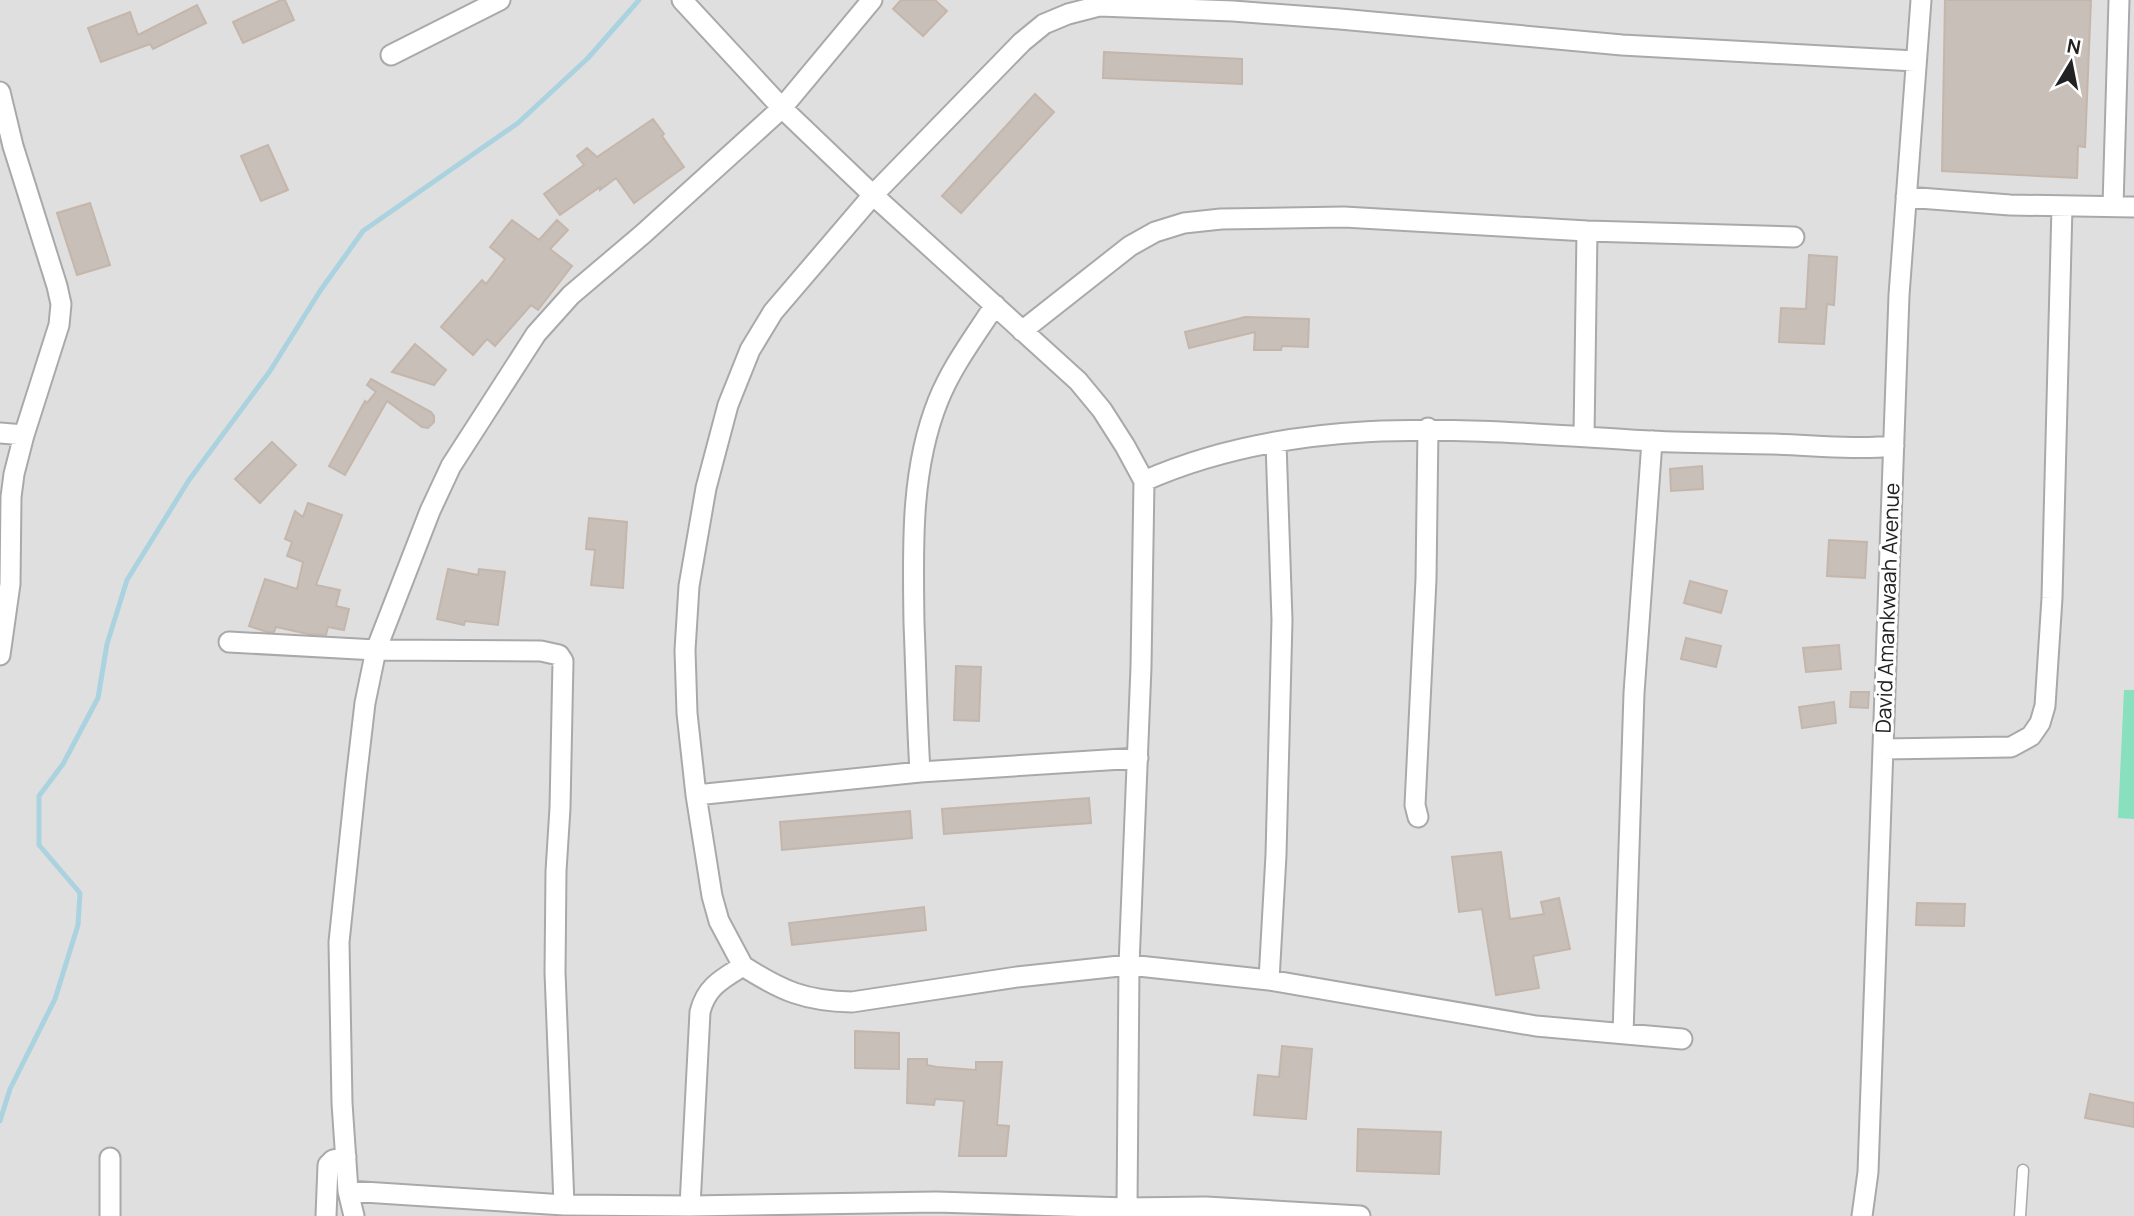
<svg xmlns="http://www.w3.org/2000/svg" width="2134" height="1216" font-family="Manrope,sans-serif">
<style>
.residential{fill:#e0dfdf}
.pitch{fill:#88e0be}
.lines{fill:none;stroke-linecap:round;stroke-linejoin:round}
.stream{stroke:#aad3df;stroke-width:5}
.building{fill:#c7bfb8;stroke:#c4b6ab;stroke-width:2}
.service-casing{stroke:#a9a9a9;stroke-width:13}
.minor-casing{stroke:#a9a9a9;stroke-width:23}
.service{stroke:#fff;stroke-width:10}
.minor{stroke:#fff;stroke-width:19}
.labels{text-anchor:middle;stroke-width:6;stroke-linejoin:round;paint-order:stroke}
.street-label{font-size:21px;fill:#222;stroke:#fff}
</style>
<rect width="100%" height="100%" fill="#f2efe9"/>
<path class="residential" d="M0,0H2134V1216H0Z"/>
<path class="pitch" d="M2124,690H2134V819L2118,818Z"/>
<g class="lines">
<path class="stream" d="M0,1121L10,1089L55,999L78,925L80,893L39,845V796L63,764L98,698L107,644L127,580L189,480L270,371L320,291L363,231L518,123L588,58L639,0"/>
</g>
<path class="building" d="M281,0H285L294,20L243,43L233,22Z
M901,0H935L947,11L923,36L893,9Z
M1945,0H2091L2085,147L2078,146L2077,178L1942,171Z
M197,5L206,23L153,49L150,44L101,62L88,28L130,12L138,35Z
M1104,52L1242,59V84L1103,78Z
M1035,94L1054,112L961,213L942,196Z
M653,119L664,134L662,136L684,167L634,203L616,178L600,190V187L560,215L544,194L584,165L577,156L587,148L597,157Z
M268,145L288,190L261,201L241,156Z
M90,203L110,265L77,275L57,213Z
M512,220L539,240L557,220L568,230L550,249L572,266L538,310L531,305L495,346L487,339L473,355L441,327L482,280L486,284L505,259L490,247Z
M1809,255L1837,257L1834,305L1827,304L1824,344L1779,342L1781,308L1806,309Z
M1245,317L1309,319L1308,347L1282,346L1281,350H1254L1255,332L1189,348L1185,332Z
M415,344L446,370L434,385L392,372Z
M371,379L431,412L434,416V422L428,428L422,427L387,401L345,475L329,466L365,401L367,403L376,392L367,385Z
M272,442L296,465L260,503L235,479Z
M1702,466L1703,489L1671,491L1670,469Z
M308,503L342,515L316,585L340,590L336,606L349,609L344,630L328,627L326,635L308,634L276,627L274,632H267L249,626L265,579L297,589L303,562L287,556L292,542L285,539L295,511L303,517Z
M589,518L627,522L623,588L591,585L595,550L586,549Z
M1829,540L1867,542L1865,578L1827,576Z
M448,569L478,575L479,569L505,572L498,625L465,621L464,625L437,619Z
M1690,581L1727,591L1721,613L1684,603Z
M1686,638L1721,646L1716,667L1681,659Z
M1839,645L1841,669L1806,672L1803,648Z
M956,666L981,667L979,721L954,720Z
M1851,692H1869L1868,708L1850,707Z
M1834,702L1836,723L1802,728L1799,707Z
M1089,798L1091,823L944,834L942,809Z
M910,811L912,838L782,850L780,822Z
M1501,852L1510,919L1544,914L1541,902L1559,898L1570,949L1533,956L1539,988L1496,995L1482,909L1459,912L1452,857Z
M1917,903L1965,904L1964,926L1916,925Z
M924,907L926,930L792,945L789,923Z
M855,1031L899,1033V1069L855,1068Z
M1282,1046L1312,1049L1306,1119L1254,1115L1258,1075L1279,1077Z
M908,1059H927V1065L937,1067L976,1070V1062H1002L997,1125L1009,1126L1006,1156H959L964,1101L935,1099L934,1105L907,1103Z
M2090,1094L2134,1103V1127L2085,1118Z
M1358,1129L1441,1132L1439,1174L1357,1171Z"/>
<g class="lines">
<defs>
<path id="service" d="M2020,1216L2023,1170"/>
<path id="minor" d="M682,0L782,108L873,195L1078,381L1102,410L1125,446L1144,481L1141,667L1129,965L1127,1208
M391,55L500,0
M0,92L13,146L57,286L61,304L59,325L24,435L14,474L11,497L10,584L0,655
M1906,197L2010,205L2134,207
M2113,206L2119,0
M1022,331L1130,246L1155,232L1184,223L1221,219L1344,217L1587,231L1794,237
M0,433L24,435
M1584,436L1587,231
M1144,481C1305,410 1480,431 1650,441C1691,443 1732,443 1772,444C1812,445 1854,450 1894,446
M229,642L376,650L541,651L559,655L563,661L560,808L556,871L555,972L564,1205
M1883,749L2011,747L2031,736L2040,723L2045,706L2052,598L2062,206
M920,772C917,722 916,672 914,623C913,549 910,471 938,401C952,366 975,336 995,305
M696,795L920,772L1138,758
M1418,817L1415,805L1426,579L1428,428
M743,966C782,991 805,1001 852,1002L1017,977L1129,965L1269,980L1536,1026L1682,1039
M1269,980L1276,855L1282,620L1276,443
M1623,1034L1634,693L1652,441
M110,1158V1216
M348,1191L564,1205L690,1206L936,1202L1127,1208L1206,1207L1360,1216
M690,1206L700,1012C706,987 722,979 743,966L719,921L712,896L696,795L687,713L685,650L689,586L706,488L728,405L750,350L773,312L873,195L1022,42L1044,24L1068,14L1099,6L1233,11L1340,19L1622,45L1915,61
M326,1216L328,1165L333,1160L346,1157
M354,1216L348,1191L342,1103L339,942L356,780L365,703L376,650L430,511L451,466L536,334L571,295L643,234L782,108L872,0
M1862,1216L1868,1172L1899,295L1921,0"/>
</defs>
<use href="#service" class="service-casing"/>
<use href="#minor" class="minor-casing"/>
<use href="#service" class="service"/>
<use href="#minor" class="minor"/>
</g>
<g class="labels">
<g class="street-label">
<text transform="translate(1888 608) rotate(-88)" y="7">David Amankwaah Avenue</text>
</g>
</g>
<g transform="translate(2071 63) rotate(10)" stroke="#ffffff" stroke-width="5" paint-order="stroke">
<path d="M0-5L12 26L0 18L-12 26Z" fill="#222222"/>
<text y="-10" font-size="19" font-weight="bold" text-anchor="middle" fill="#222222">N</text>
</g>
</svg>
